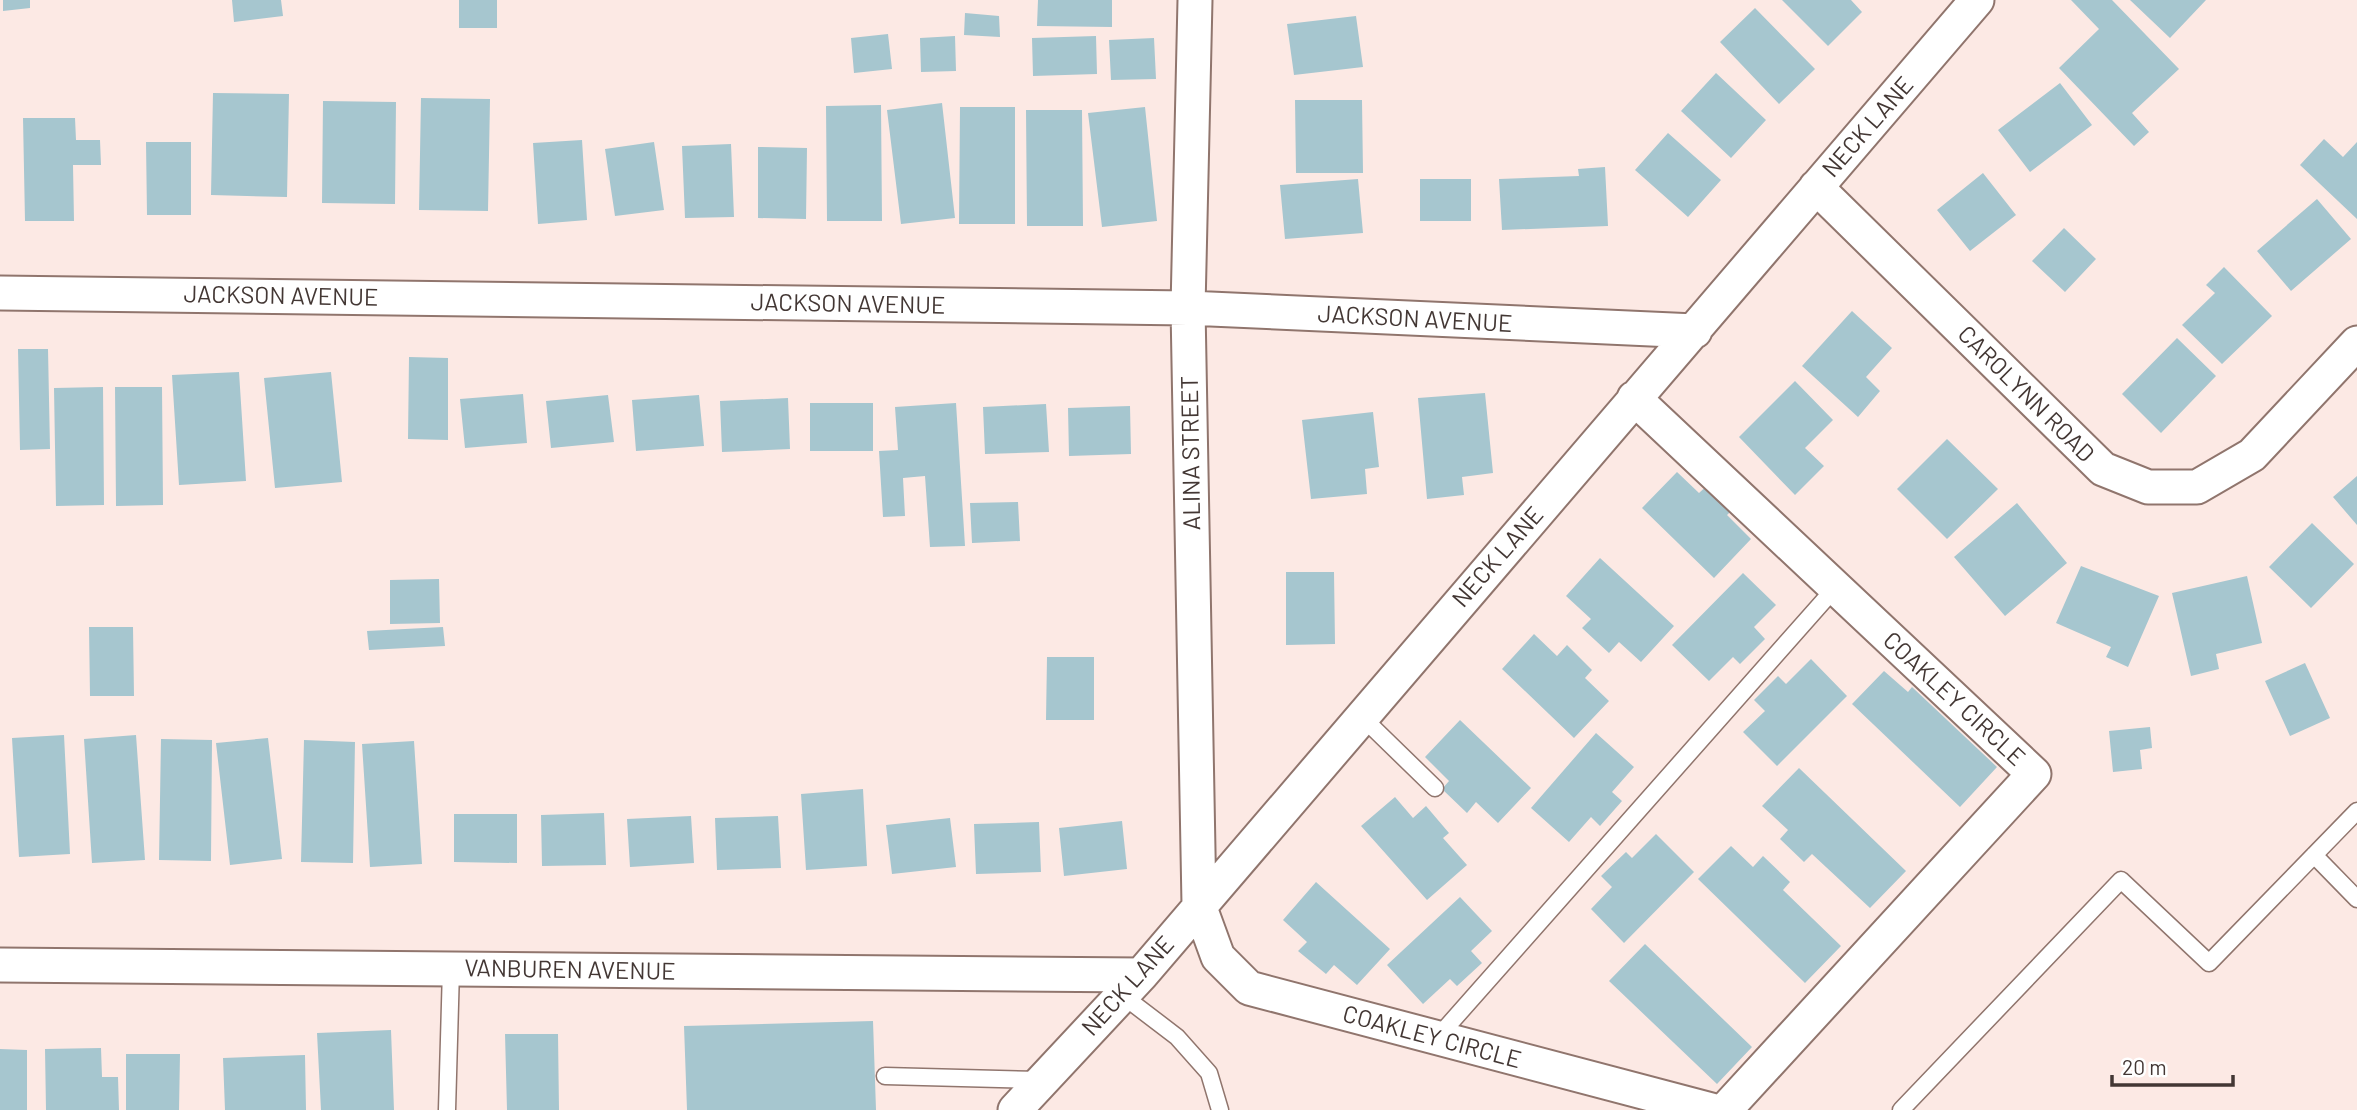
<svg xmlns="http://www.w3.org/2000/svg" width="2357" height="1110" font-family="Barlow,sans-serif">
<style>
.building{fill:#a6c6cf}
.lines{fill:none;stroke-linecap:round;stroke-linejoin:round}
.service-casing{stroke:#90756d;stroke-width:19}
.minor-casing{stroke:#90756d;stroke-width:37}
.service{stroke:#fff;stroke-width:16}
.minor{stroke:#fff;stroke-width:33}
.labels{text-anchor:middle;stroke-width:5;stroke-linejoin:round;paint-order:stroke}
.street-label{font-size:24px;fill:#433734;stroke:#fff}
</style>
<rect width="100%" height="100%" fill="#fce9e4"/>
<path class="building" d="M3,0H30V8L3,11Z
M232,0H281L283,16L234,22Z
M459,0H497V28H459Z
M1038,0H1112V27L1037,26Z
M1782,0H1851L1862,12L1828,46Z
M2071,0H2112L2179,69L2132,113L2149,132L2134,146L2059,68L2099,29Z
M2130,0H2206L2170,38Z
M1755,8L1815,69L1779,104L1720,42Z
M965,13L999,16L1000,37L964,35Z
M1356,16L1363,67L1294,75L1287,24Z
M888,34L892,69L854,73L851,38Z
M955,36L956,71L921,72L920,38Z
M1096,36L1097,74L1033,76L1032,38Z
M1154,38L1156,79L1111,80L1109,40Z
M1716,73L1766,120L1731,158L1681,111Z
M2060,83L2092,125L2030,172L1998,130Z
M213,93L289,94L287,197L211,195Z
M421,98L490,99L488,211L419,210Z
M1295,100H1362L1363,173H1296Z
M323,101L396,102L395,204L322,203Z
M942,103L955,218L901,224L887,110Z
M881,105L882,221H827L826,106Z
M960,107H1015V224H959Z
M1145,107L1157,221L1102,227L1088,113Z
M1026,110H1082L1083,226H1027Z
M23,118H75L76,140H100L101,165H73L74,221H25Z
M1668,133L1721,180L1688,217L1635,170Z
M2324,139L2343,157L2357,142V219L2300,165Z
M582,140L587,220L538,224L533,143Z
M146,142H191V215H147Z
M654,142L664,210L615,216L605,149Z
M731,144L734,217L685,218L682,146Z
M758,147L807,148L806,219L758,218Z
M1605,167L1608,226L1502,230L1499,179L1579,176L1578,169Z
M1983,173L2016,215L1970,251L1937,210Z
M1358,179L1363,233L1285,239L1280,185Z
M1420,179H1471V221H1420Z
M2317,199L2351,239L2291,291L2257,251Z
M2064,228L2096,259L2065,292L2032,261Z
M2224,267L2272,316L2222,364L2182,325L2215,293L2206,285Z
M1852,311L1892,348L1866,377L1880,391L1858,417L1802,366Z
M2177,338L2216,376L2161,433L2122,394Z
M18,349H48L50,449L20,450Z
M409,357L448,358V440L408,439Z
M239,372L246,481L179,485L172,375Z
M331,372L342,482L275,488L264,378Z
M1795,381L1833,420L1805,448L1824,466L1795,495L1739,437Z
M103,387L104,505L56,506L54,388Z
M115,387H162L163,505L116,506Z
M1485,393L1493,473L1462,477L1464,495L1427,499L1418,398Z
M523,394L527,443L465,448L460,399Z
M608,395L614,442L551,448L546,401Z
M699,395L704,446L636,451L632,400Z
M788,398L790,449L722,452L720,401Z
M810,403H873V451H810Z
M956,403L965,546L930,547L925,476L903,478L905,516L883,517L879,451L898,450L895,407Z
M1046,404L1049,452L985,454L983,407Z
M1130,406L1131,454L1069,456L1068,408Z
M1373,412L1379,467L1365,469L1367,494L1311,499L1302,420Z
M1947,439L1998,489L1947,539L1897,489Z
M1677,472L1699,493L1710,483L1735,507L1727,515L1751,539L1714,578L1642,508Z
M2357,476V525L2333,497Z
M1018,502L1020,541L972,543L970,503Z
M2017,503L2067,563L2005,616L1954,557Z
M2312,523L2354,564L2311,608L2269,567Z
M1600,558L1674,626L1641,662L1619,642L1609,653L1582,628L1591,619L1566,596Z
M2081,566L2159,596L2128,667L2106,657L2111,647L2056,623Z
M1286,572H1334L1335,644L1286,645Z
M1743,573L1776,605L1754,627L1765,639L1740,664L1733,657L1709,681L1672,645Z
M2247,576L2262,643L2216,654L2219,669L2191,676L2172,593Z
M439,579L440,623L390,624V580Z
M89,627H133L134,696H90Z
M443,627L445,646L369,650L367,631Z
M1534,634L1557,656L1567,645L1592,670L1585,678L1609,701L1574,738L1502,669Z
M1047,657H1094V720H1046Z
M1811,659L1847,696L1777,766L1743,732L1765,711L1754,700L1778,676L1786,684Z
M2305,663L2330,718L2290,736L2265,681Z
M1884,671L1908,692L1912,687L1997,767L1960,807L1852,704Z
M1460,720L1531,788L1498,823L1476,802L1467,813L1442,789L1449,781L1425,757Z
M2150,727L2152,748L2140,750L2142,769L2113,772L2109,731Z
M1596,733L1634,767L1612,792L1622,801L1600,826L1591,817L1569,842L1531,808Z
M64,735L70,854L19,857L12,738Z
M136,735L145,860L92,863L84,739Z
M268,738L282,859L230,865L216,743Z
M161,739L212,740L211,861L159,860Z
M304,740L355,742L353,863L301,862Z
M414,741L422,864L370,867L362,744Z
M1799,768L1906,871L1870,908L1812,854L1804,862L1780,839L1788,830L1762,806Z
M863,789L867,866L806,870L801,794Z
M1395,797L1413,818L1426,806L1449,833L1443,838L1467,865L1427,900L1361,826Z
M604,813L606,865L542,866L541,815Z
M454,814H517V863L454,862Z
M691,816L694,863L630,867L627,819Z
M778,816L781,868L717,870L715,818Z
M950,818L956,867L892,874L886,825Z
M1122,821L1127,869L1064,876L1059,828Z
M1039,822L1041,872L976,874L974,824Z
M1656,834L1694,872L1624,943L1591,909L1612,887L1601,876L1626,852L1632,858Z
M1731,846L1753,867L1763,856L1790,882L1783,890L1841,946L1805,983L1698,879Z
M1316,882L1390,949L1357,985L1334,965L1326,974L1298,951L1307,942L1283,920Z
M1460,897L1492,931L1471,951L1482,963L1457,986L1450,979L1423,1004L1387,965Z
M1645,944L1752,1047L1717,1084L1609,981Z
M873,1021L876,1110H687L684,1026Z
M391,1030L394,1110H321L317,1033Z
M505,1034H558L559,1110H507Z
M101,1048L102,1077H118L119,1110H46L45,1049Z
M0,1049L27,1050V1110H0Z
M126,1054H180L179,1110H126Z
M305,1055L306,1110H225L223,1058Z"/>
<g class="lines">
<defs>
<path id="service" d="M1361,716L1435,788
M2314,855L2357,899
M1122,995L1177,1037L1209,1073L1220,1110
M1437,1038L1835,588
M885,1076L1040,1080
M447,1110L451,969
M1901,1110L2121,880L2209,963L2357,811"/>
<path id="minor" d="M1195,0L1188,308L1199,905L1218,957L1249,988L1711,1110
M1816,187L2103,469L2148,487H2197L2252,455L2357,343
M0,293L1188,308L1695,331
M1634,398L2034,774L1725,1110
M0,965L1141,975
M1015,1110L1141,975L1977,0"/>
</defs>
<use href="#service" class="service-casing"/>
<use href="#minor" class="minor-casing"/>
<use href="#service" class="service"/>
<use href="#minor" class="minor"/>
</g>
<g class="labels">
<g class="street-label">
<text transform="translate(1868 127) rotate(-49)" y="8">NECK LANE</text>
<text transform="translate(281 296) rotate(1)" y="8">JACKSON AVENUE</text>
<text transform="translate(848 304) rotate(1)" y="8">JACKSON AVENUE</text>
<text transform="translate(1415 319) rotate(3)" y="8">JACKSON AVENUE</text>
<text transform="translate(2026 394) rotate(45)" y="8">CAROLYNN ROAD</text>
<text transform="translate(1191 453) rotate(-91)" y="8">ALINA STREET</text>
<text transform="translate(1498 557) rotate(-49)" y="8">NECK LANE</text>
<text transform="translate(1954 699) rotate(43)" y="8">COAKLEY CIRCLE</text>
<text transform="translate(570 970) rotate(1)" y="8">VANBUREN AVENUE</text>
<text transform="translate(1128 986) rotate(-48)" y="8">NECK LANE</text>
<text transform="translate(1432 1037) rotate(15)" y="8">COAKLEY CIRCLE</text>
</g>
</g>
<path d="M2112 1075v10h121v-10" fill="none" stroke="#433734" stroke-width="3.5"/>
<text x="2122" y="1075" font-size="21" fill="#433734" stroke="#ffffff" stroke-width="5" paint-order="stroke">20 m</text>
</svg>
